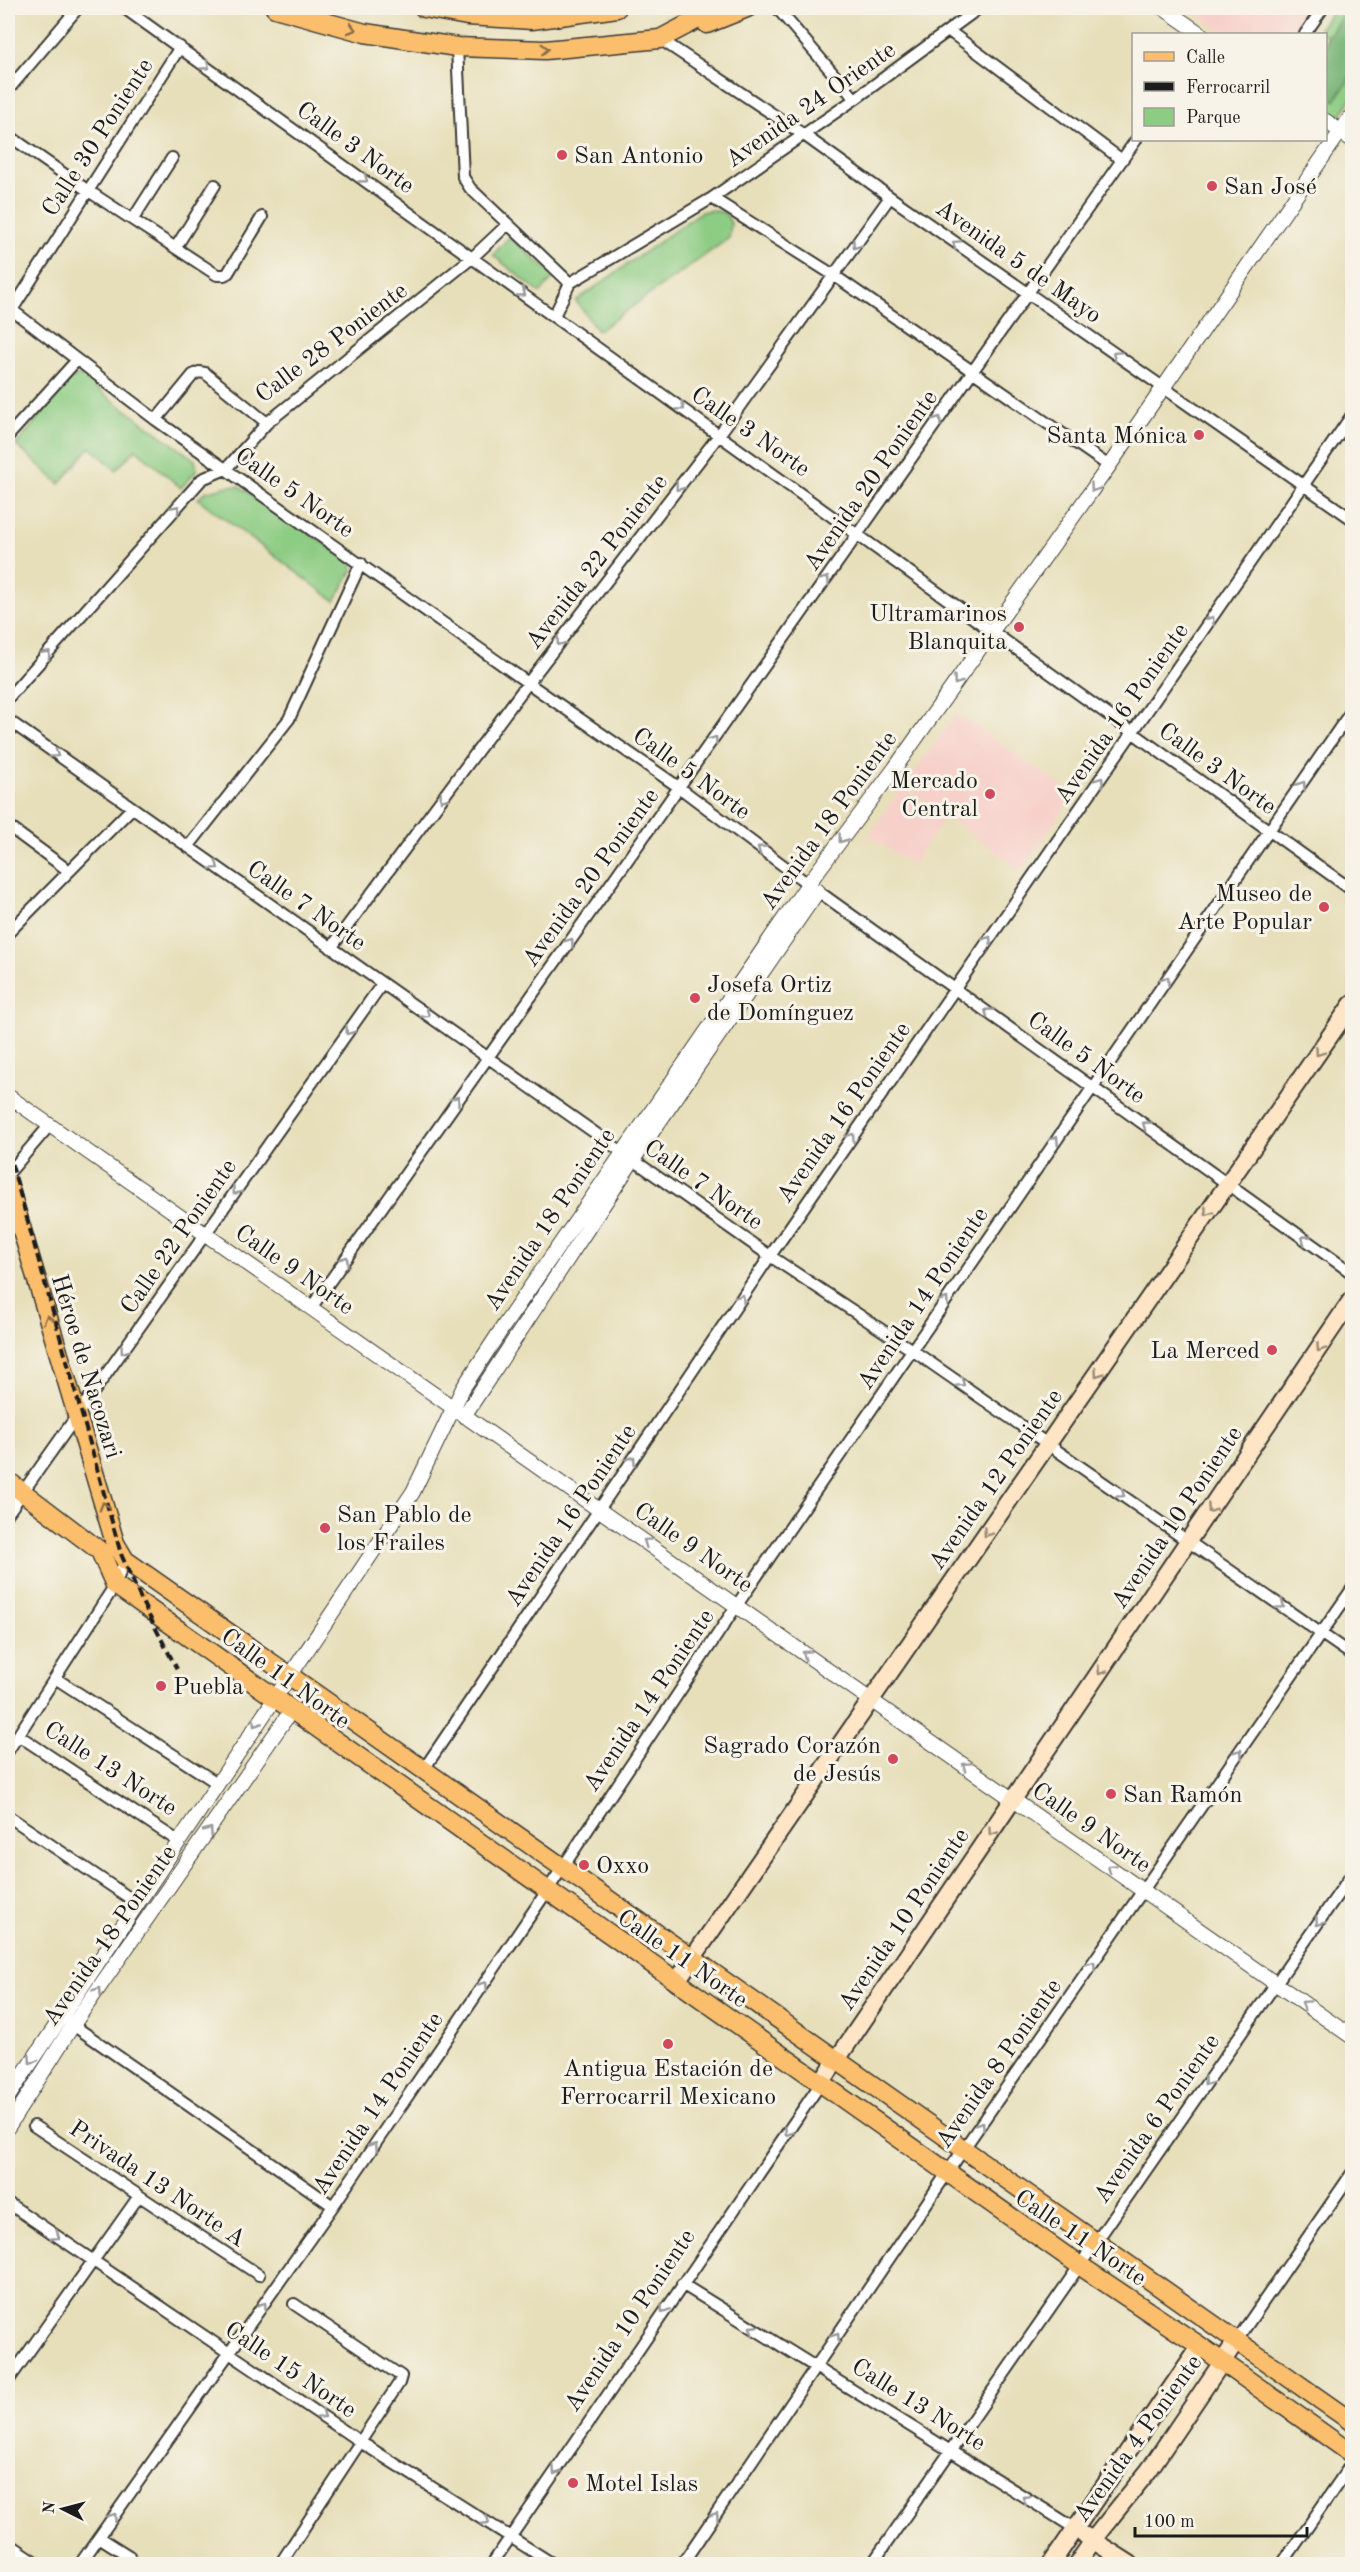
<svg xmlns="http://www.w3.org/2000/svg" width="1360" height="2572" font-family="'Old Standard TT',serif">
<style>
.built{fill:#f7d0ca}
.green{fill:#8dcc83;stroke:#547450;stroke-width:1.5}
.forest{fill:#72b071;stroke:#476646;stroke-width:1.5}
.lines{fill:none;stroke-linecap:round;stroke-linejoin:round}
.minor-casing{stroke:#3a3934;stroke-width:14}
.tertiary-casing{stroke:#3a3934;stroke-width:16}
.secondary-casing{stroke:#3a3934;stroke-width:20}
.primary-casing{stroke:#3a3934;stroke-width:21}
.minor{stroke:#fff;stroke-width:10}
.tertiary{stroke:#fff;stroke-width:14}
.secondary{stroke:#fde5c5;stroke-width:16}
.primary{stroke:#fabe6d;stroke-width:18}
.rail{stroke:#1c1c1c;stroke-width:4;stroke-dasharray:9 4.5;stroke-linecap:butt}
.oneway{stroke:#8b6d44}
.oneway2{stroke:#999}
.oneway3{stroke:#988b79}
.poi-dot{fill:#d1495b;stroke:#f7f3e8;stroke-width:2}
.labels{text-anchor:middle;stroke-width:6;stroke-linejoin:round;paint-order:stroke}
.street-label{font-size:24px;fill:#1c1c1c;stroke:#f7f3e8}
.poi-label{font-size:24px;fill:#1c1c1c;stroke:#f7f3e8;text-anchor:start}
</style>
<rect width="100%" height="100%" fill="#f7f3e8"/>
<filter id="ink" filterUnits="userSpaceOnUse"><feTurbulence type="fractalNoise" baseFrequency=".0167" numOctaves="2"/><feDisplacementMap in="SourceGraphic" scale="12" xChannelSelector="R" yChannelSelector="G"/><feConvolveMatrix kernelMatrix="1 2 1 2 8 2 1 2 1" color-interpolation-filters="sRGB"/></filter>
<filter id="wash" filterUnits="userSpaceOnUse"><feTurbulence type="fractalNoise" baseFrequency=".008" numOctaves="4" result="noise"/><feDisplacementMap in="SourceGraphic" scale="24" xChannelSelector="R" yChannelSelector="G"/><feGaussianBlur stdDeviation="1.35" result="paint"/><feColorMatrix in="noise" values="0 0 0 0 0 0 0 0 0 0 0 0 0 0 0 0 0 1.4 0 .05"/><feComposite in="paint" operator="in"/></filter>
<g filter="url(#wash)">
<rect width="100%" height="100%" fill="#e7dfba"/>
<path class="built" d="M1187,8H1307L1289,34H1225Z
M956,713L1074,794L1021,870L905,786Z
M902,788L945,818L912,865L869,835Z"/>
<path class="green" d="M1334,8H1352V98L1339,118L1326,109V34H1316Z
M712,210L725,213L731,223L729,238L598,331L576,301L701,212Z
M509,237L555,276L540,293L493,255Z
M85,374L97,389L195,460L197,470L181,488L136,449L116,470L90,447L60,484L16,445L70,379Z
M228,486H239L350,561L353,569L335,601L198,499L205,492Z"/>
<path class="forest" d="M1346,10L1352,15V75L1335,101L1326,94V40Z"/>
</g>
<g filter="url(#ink)">
<g class="lines">
<defs>
<path id="minor" d="M124,8C535,299 943,595 1352,890
M777,8L855,99
M949,31L1122,160
M1305,34L1323,8
M660,39L804,135L890,197L1352,519
M457,47L463,177L470,188L570,283
M8,90L78,8
M8,135L87,190L217,275H224L228,273L262,217
M712,198L835,276L1109,466
M133,219L172,158
M176,247L215,185
M8,307L156,420L528,683L680,788L808,884L1352,1273
M12,310L180,47
M554,316L570,283L712,198L855,99L979,8
M156,420L193,375L199,372L205,373L267,423
M8,436L77,360
M8,698L202,479L226,469L267,423L473,257L507,225
M8,720L770,1256L912,1350L1352,1655
M8,826L69,871
M188,847L289,719L361,563
M8,933L132,808
M331,948L528,683L719,435L890,197
M8,1174L49,1126
M311,1308L1136,140
M8,1513L382,984
M55,1678L217,1783
M18,1735L178,1841
M8,1751L115,1585L125,1560
M424,1769L770,1256L1352,415
M8,1816L137,1903
M73,2025L333,2206
M34,2126L259,2275
M8,2203L362,2443L553,2564
M682,2284L1076,2529
M1237,2340L1352,2173
M8,2381L139,2196
M99,2537L129,2556L126,2564
M8,2543L39,2564
M80,2564L333,2206L547,1891L737,1605L1352,710
M280,2564L399,2383L401,2376L294,2304
M492,2564L821,2083
M682,2564L956,2160L1352,1589
M872,2564L1352,1874
M1282,2564L1352,2463"/>
<path id="tertiary" d="M1163,8L1201,34
M1326,121L1352,140
M8,1096L1352,2037
M464,1416L633,1160L818,891
M8,2097L413,1492L463,1388L505,1324L808,884L895,768L1109,466L1352,115
M8,2127L73,2025L291,1711"/>
<path id="secondary" d="M676,1982L1352,1004
M821,2083L1352,1299
M1086,2536L1130,2564
M1051,2564L1200,2346
M1077,2564L1096,2536L1149,2470L1237,2340"/>
<path id="primary" d="M275,8L365,33L457,47L545,50L660,39L719,8
M424,8L467,16L532,20L617,8
M707,24L747,8
M8,1183L115,1543L125,1560L1352,2422
M8,1481L100,1551L115,1585L1079,2265L1200,2346L1352,2454"/>
</defs>
<use href="#minor" class="minor-casing"/>
<use href="#tertiary" class="tertiary-casing"/>
<use href="#secondary" class="secondary-casing"/>
<use href="#primary" class="primary-casing"/>
<use href="#minor" class="minor"/>
<use href="#tertiary" class="tertiary"/>
<use href="#secondary" class="secondary"/>
<use href="#primary" class="primary"/>
<path class="rail" d="M8,1151L121,1554L143,1604L177,1669"/>
</g>
<defs><path id="oneway-chevron" d="M-2-3.5L2.5 0L-2 3.5" fill="none" stroke-width="1.6" stroke-linecap="round" stroke-linejoin="round" transform="scale(1.5)"/></defs>
<g class="oneway">
<use href="#oneway-chevron" transform="translate(352 29) rotate(16)"/>
<use href="#oneway-chevron" transform="translate(545 49) rotate(-2)"/>
<use href="#oneway-chevron" transform="translate(48 1319) rotate(-107)"/>
<use href="#oneway-chevron" transform="translate(104 1506) rotate(-107)"/>
</g>
<g class="oneway2">
<use href="#oneway-chevron" transform="translate(206 66) rotate(36)"/>
<use href="#oneway-chevron" transform="translate(364 179) rotate(36)"/>
<use href="#oneway-chevron" transform="translate(956 244) rotate(-145)"/>
<use href="#oneway-chevron" transform="translate(856 245) rotate(125)"/>
<use href="#oneway-chevron" transform="translate(522 293) rotate(36)"/>
<use href="#oneway-chevron" transform="translate(1116 355) rotate(-145)"/>
<use href="#oneway-chevron" transform="translate(681 407) rotate(37)"/>
<use href="#oneway-chevron" transform="translate(938 420) rotate(-55)"/>
<use href="#oneway-chevron" transform="translate(679 487) rotate(128)"/>
<use href="#oneway-chevron" transform="translate(1094 488) rotate(125)"/>
<use href="#oneway-chevron" transform="translate(176 509) rotate(-48)"/>
<use href="#oneway-chevron" transform="translate(826 580) rotate(-55)"/>
<use href="#oneway-chevron" transform="translate(1211 620) rotate(-56)"/>
<use href="#oneway-chevron" transform="translate(560 642) rotate(128)"/>
<use href="#oneway-chevron" transform="translate(47 654) rotate(-48)"/>
<use href="#oneway-chevron" transform="translate(957 681) rotate(125)"/>
<use href="#oneway-chevron" transform="translate(714 740) rotate(-55)"/>
<use href="#oneway-chevron" transform="translate(55 754) rotate(35)"/>
<use href="#oneway-chevron" transform="translate(1100 781) rotate(-55)"/>
<use href="#oneway-chevron" transform="translate(1302 785) rotate(-56)"/>
<use href="#oneway-chevron" transform="translate(443 798) rotate(127)"/>
<use href="#oneway-chevron" transform="translate(842 839) rotate(127)"/>
<use href="#oneway-chevron" transform="translate(761 849) rotate(-143)"/>
<use href="#oneway-chevron" transform="translate(215 866) rotate(35)"/>
<use href="#oneway-chevron" transform="translate(988 940) rotate(-55)"/>
<use href="#oneway-chevron" transform="translate(570 942) rotate(-54)"/>
<use href="#oneway-chevron" transform="translate(1166 980) rotate(-55)"/>
<use href="#oneway-chevron" transform="translate(988 1012) rotate(-144)"/>
<use href="#oneway-chevron" transform="translate(426 1014) rotate(35)"/>
<use href="#oneway-chevron" transform="translate(349 1031) rotate(125)"/>
<use href="#oneway-chevron" transform="translate(456 1100) rotate(-55)"/>
<use href="#oneway-chevron" transform="translate(1146 1125) rotate(-144)"/>
<use href="#oneway-chevron" transform="translate(851 1137) rotate(-55)"/>
<use href="#oneway-chevron" transform="translate(1055 1140) rotate(-56)"/>
<use href="#oneway-chevron" transform="translate(236 1191) rotate(125)"/>
<use href="#oneway-chevron" transform="translate(1305 1239) rotate(-144)"/>
<use href="#oneway-chevron" transform="translate(345 1260) rotate(-55)"/>
<use href="#oneway-chevron" transform="translate(741 1298) rotate(-56)"/>
<use href="#oneway-chevron" transform="translate(945 1301) rotate(-56)"/>
<use href="#oneway-chevron" transform="translate(124 1350) rotate(125)"/>
<use href="#oneway-chevron" transform="translate(961 1383) rotate(35)"/>
<use href="#oneway-chevron" transform="translate(632 1460) rotate(-56)"/>
<use href="#oneway-chevron" transform="translate(1121 1494) rotate(35)"/>
<use href="#oneway-chevron" transform="translate(647 1542) rotate(-145)"/>
<use href="#oneway-chevron" transform="translate(1281 1605) rotate(35)"/>
<use href="#oneway-chevron" transform="translate(806 1654) rotate(-145)"/>
<use href="#oneway-chevron" transform="translate(256 1723) rotate(124)"/>
<use href="#oneway-chevron" transform="translate(1239 1753) rotate(-55)"/>
<use href="#oneway-chevron" transform="translate(966 1766) rotate(-145)"/>
<use href="#oneway-chevron" transform="translate(209 1831) rotate(-55)"/>
<use href="#oneway-chevron" transform="translate(1111 1868) rotate(-145)"/>
<use href="#oneway-chevron" transform="translate(1319 1922) rotate(125)"/>
<use href="#oneway-chevron" transform="translate(1092 1965) rotate(-55)"/>
<use href="#oneway-chevron" transform="translate(484 1985) rotate(-56)"/>
<use href="#oneway-chevron" transform="translate(98 1991) rotate(-55)"/>
<use href="#oneway-chevron" transform="translate(1305 2004) rotate(-145)"/>
<use href="#oneway-chevron" transform="translate(32 2060) rotate(124)"/>
<use href="#oneway-chevron" transform="translate(1207 2082) rotate(125)"/>
<use href="#oneway-chevron" transform="translate(981 2125) rotate(-55)"/>
<use href="#oneway-chevron" transform="translate(788 2132) rotate(124)"/>
<use href="#oneway-chevron" transform="translate(374 2146) rotate(-56)"/>
<use href="#oneway-chevron" transform="translate(56 2236) rotate(34)"/>
<use href="#oneway-chevron" transform="translate(263 2306) rotate(-54)"/>
<use href="#oneway-chevron" transform="translate(664 2309) rotate(124)"/>
<use href="#oneway-chevron" transform="translate(753 2329) rotate(-147)"/>
<use href="#oneway-chevron" transform="translate(836 2337) rotate(-56)"/>
<use href="#oneway-chevron" transform="translate(322 2415) rotate(35)"/>
<use href="#oneway-chevron" transform="translate(556 2471) rotate(124)"/>
<use href="#oneway-chevron" transform="translate(1026 2499) rotate(-148)"/>
<use href="#oneway-chevron" transform="translate(715 2516) rotate(-56)"/>
<use href="#oneway-chevron" transform="translate(113 2517) rotate(-55)"/>
<use href="#oneway-chevron" transform="translate(486 2521) rotate(32)"/>
</g>
<g class="oneway3">
<use href="#oneway-chevron" transform="translate(1319 1052) rotate(125)"/>
<use href="#oneway-chevron" transform="translate(1208 1212) rotate(124)"/>
<use href="#oneway-chevron" transform="translate(1320 1348) rotate(124)"/>
<use href="#oneway-chevron" transform="translate(1098 1373) rotate(125)"/>
<use href="#oneway-chevron" transform="translate(1211 1509) rotate(124)"/>
<use href="#oneway-chevron" transform="translate(987 1533) rotate(125)"/>
<use href="#oneway-chevron" transform="translate(1101 1671) rotate(124)"/>
<use href="#oneway-chevron" transform="translate(992 1832) rotate(124)"/>
</g>
</g>
<g class="poi-dot">
<circle cx="562" cy="155" r="6"/>
<circle cx="1212" cy="186" r="6"/>
<circle cx="1199" cy="435" r="6"/>
<circle cx="1019" cy="627" r="6"/>
<circle cx="990" cy="794" r="6"/>
<circle cx="1324" cy="907" r="6"/>
<circle cx="695" cy="998" r="6"/>
<circle cx="1272" cy="1350" r="6"/>
<circle cx="325" cy="1528" r="6"/>
<circle cx="161" cy="1686" r="6"/>
<circle cx="893" cy="1759" r="6"/>
<circle cx="1111" cy="1794" r="6"/>
<circle cx="584" cy="1865" r="6"/>
<circle cx="668" cy="2044" r="6"/>
<circle cx="573" cy="2483" r="6"/>
</g>
<g class="labels">
<g class="street-label">
<text transform="translate(810 104) rotate(-35)" y="8">Avenida 24 Oriente</text>
<text transform="translate(97 137) rotate(-57)" y="8">Calle 30 Poniente</text>
<text transform="translate(356 147) rotate(36)" y="8">Calle 3 Norte</text>
<text transform="translate(1019 261) rotate(35)" y="8">Avenida 5 de Mayo</text>
<text transform="translate(331 342) rotate(-37)" y="8">Calle 28 Poniente</text>
<text transform="translate(751 431) rotate(35)" y="8">Calle 3 Norte</text>
<text transform="translate(870 480) rotate(-55)" y="8">Avenida 20 Poniente</text>
<text transform="translate(295 492) rotate(35)" y="8">Calle 5 Norte</text>
<text transform="translate(596 561) rotate(-52)" y="8">Avenida 22 Poniente</text>
<text transform="translate(1121 713) rotate(-55)" y="8">Avenida 16 Poniente</text>
<text transform="translate(1218 768) rotate(36)" y="8">Calle 3 Norte</text>
<text transform="translate(692 773) rotate(36)" y="8">Calle 5 Norte</text>
<text transform="translate(828 820) rotate(-54)" y="8">Avenida 18 Poniente</text>
<text transform="translate(590 877) rotate(-54)" y="8">Avenida 20 Poniente</text>
<text transform="translate(307 905) rotate(35)" y="8">Calle 7 Norte</text>
<text transform="translate(1087 1057) rotate(36)" y="8">Calle 5 Norte</text>
<text transform="translate(843 1112) rotate(-55)" y="8">Avenida 16 Poniente</text>
<text transform="translate(704 1184) rotate(35)" y="8">Calle 7 Norte</text>
<text transform="translate(549 1219) rotate(-56)" y="8">Avenida 18 Poniente</text>
<text transform="translate(178 1236) rotate(-55)" y="8">Calle 22 Poniente</text>
<text transform="translate(295 1269) rotate(35)" y="8">Calle 9 Norte</text>
<text transform="translate(922 1298) rotate(-56)" y="8">Avenida 14 Poniente</text>
<text transform="translate(87 1366) rotate(73)" y="8">Héroe de Nacozari</text>
<text transform="translate(995 1479) rotate(-55)" y="8">Avenida 12 Poniente</text>
<text transform="translate(570 1515) rotate(-56)" y="8">Avenida 16 Poniente</text>
<text transform="translate(1176 1517) rotate(-56)" y="8">Avenida 10 Poniente</text>
<text transform="translate(694 1547) rotate(35)" y="8">Calle 9 Norte</text>
<text transform="translate(286 1678) rotate(36)" y="8">Calle 11 Norte</text>
<text transform="translate(648 1700) rotate(-56)" y="8">Avenida 14 Poniente</text>
<text transform="translate(111 1768) rotate(33)" y="8">Calle 13 Norte</text>
<text transform="translate(1092 1827) rotate(35)" y="8">Calle 9 Norte</text>
<text transform="translate(903 1919) rotate(-56)" y="8">Avenida 10 Poniente</text>
<text transform="translate(109 1935) rotate(-55)" y="8">Avenida 18 Poniente</text>
<text transform="translate(683 1958) rotate(35)" y="8">Calle 11 Norte</text>
<text transform="translate(998 2063) rotate(-55)" y="8">Avenida 8 Poniente</text>
<text transform="translate(377 2103) rotate(-56)" y="8">Avenida 14 Poniente</text>
<text transform="translate(1156 2118) rotate(-55)" y="8">Avenida 6 Poniente</text>
<text transform="translate(158 2183) rotate(34)" y="8">Privada 13 Norte A</text>
<text transform="translate(1081 2237) rotate(34)" y="8">Calle 11 Norte</text>
<text transform="translate(629 2320) rotate(-56)" y="8">Avenida 10 Poniente</text>
<text transform="translate(291 2369) rotate(34)" y="8">Calle 15 Norte</text>
<text transform="translate(919 2404) rotate(32)" y="8">Calle 13 Norte</text>
<text transform="translate(1137 2438) rotate(-54)" y="8">Avenida 4 Poniente</text>
</g>
<g class="poi-label">
<text x="574" y="163">San Antonio</text>
<text x="1224" y="194">San José</text>
<text x="1187" y="443" text-anchor="end">Santa Mónica</text>
<text x="1007" y="621" text-anchor="end">Ultramarinos<tspan x="1007" dy="28">Blanquita</tspan></text>
<text x="978" y="788" text-anchor="end">Mercado<tspan x="978" dy="28">Central</tspan></text>
<text x="1312" y="901" text-anchor="end">Museo de<tspan x="1312" dy="28">Arte Popular</tspan></text>
<text x="707" y="992">Josefa Ortiz<tspan x="707" dy="28">de Domínguez</tspan></text>
<text x="1260" y="1358" text-anchor="end">La Merced</text>
<text x="337" y="1522">San Pablo de<tspan x="337" dy="28">los Frailes</tspan></text>
<text x="173" y="1694">Puebla</text>
<text x="881" y="1753" text-anchor="end">Sagrado Corazón<tspan x="881" dy="28">de Jesús</tspan></text>
<text x="1123" y="1802">San Ramón</text>
<text x="596" y="1873">Oxxo</text>
<text x="668" y="2076" text-anchor="middle">Antigua Estación de<tspan x="668" dy="28">Ferrocarril Mexicano</tspan></text>
<text x="585" y="2491">Motel Islas</text>
</g>
</g>
<rect width="1360" height="2572" fill="none" stroke="#f7f3e8" stroke-width="30"/>
<rect x="1132" y="33" width="195" height="108" fill="#f7f3e8" stroke="#9f9d96" stroke-width="1.5"/>
<rect x="1144" y="52" width="30" height="9" fill="#fabe6d" stroke="#9f9d96" stroke-width="1.5"/>
<text x="1186" y="63" font-size="18" fill="#1c1c1c">Calle</text>
<rect x="1144" y="82" width="30" height="9" fill="#1c1c1c" stroke="#9f9d96" stroke-width="1.5"/>
<text x="1186" y="93" font-size="18" fill="#1c1c1c">Ferrocarril</text>
<rect x="1144" y="108" width="30" height="18" fill="#8dcc83" stroke="#9f9d96" stroke-width="1.5"/>
<text x="1186" y="123" font-size="18" fill="#1c1c1c">Parque</text>
<g transform="translate(63 2509) rotate(276)" stroke="#f7f3e8" stroke-width="4.5" paint-order="stroke">
<path d="M0-4.5L10 22L0 15L-10 22Z" fill="#1c1c1c"/>
<text y="-9" font-size="16" font-weight="bold" text-anchor="middle" fill="#1c1c1c">N</text>
</g>
<path d="M1135 2527v9h172v-9" fill="none" stroke="#1c1c1c" stroke-width="3"/>
<text x="1144" y="2527" font-size="18" fill="#1c1c1c" stroke="#f7f3e8" stroke-width="4.5" paint-order="stroke">100 m</text>
</svg>
